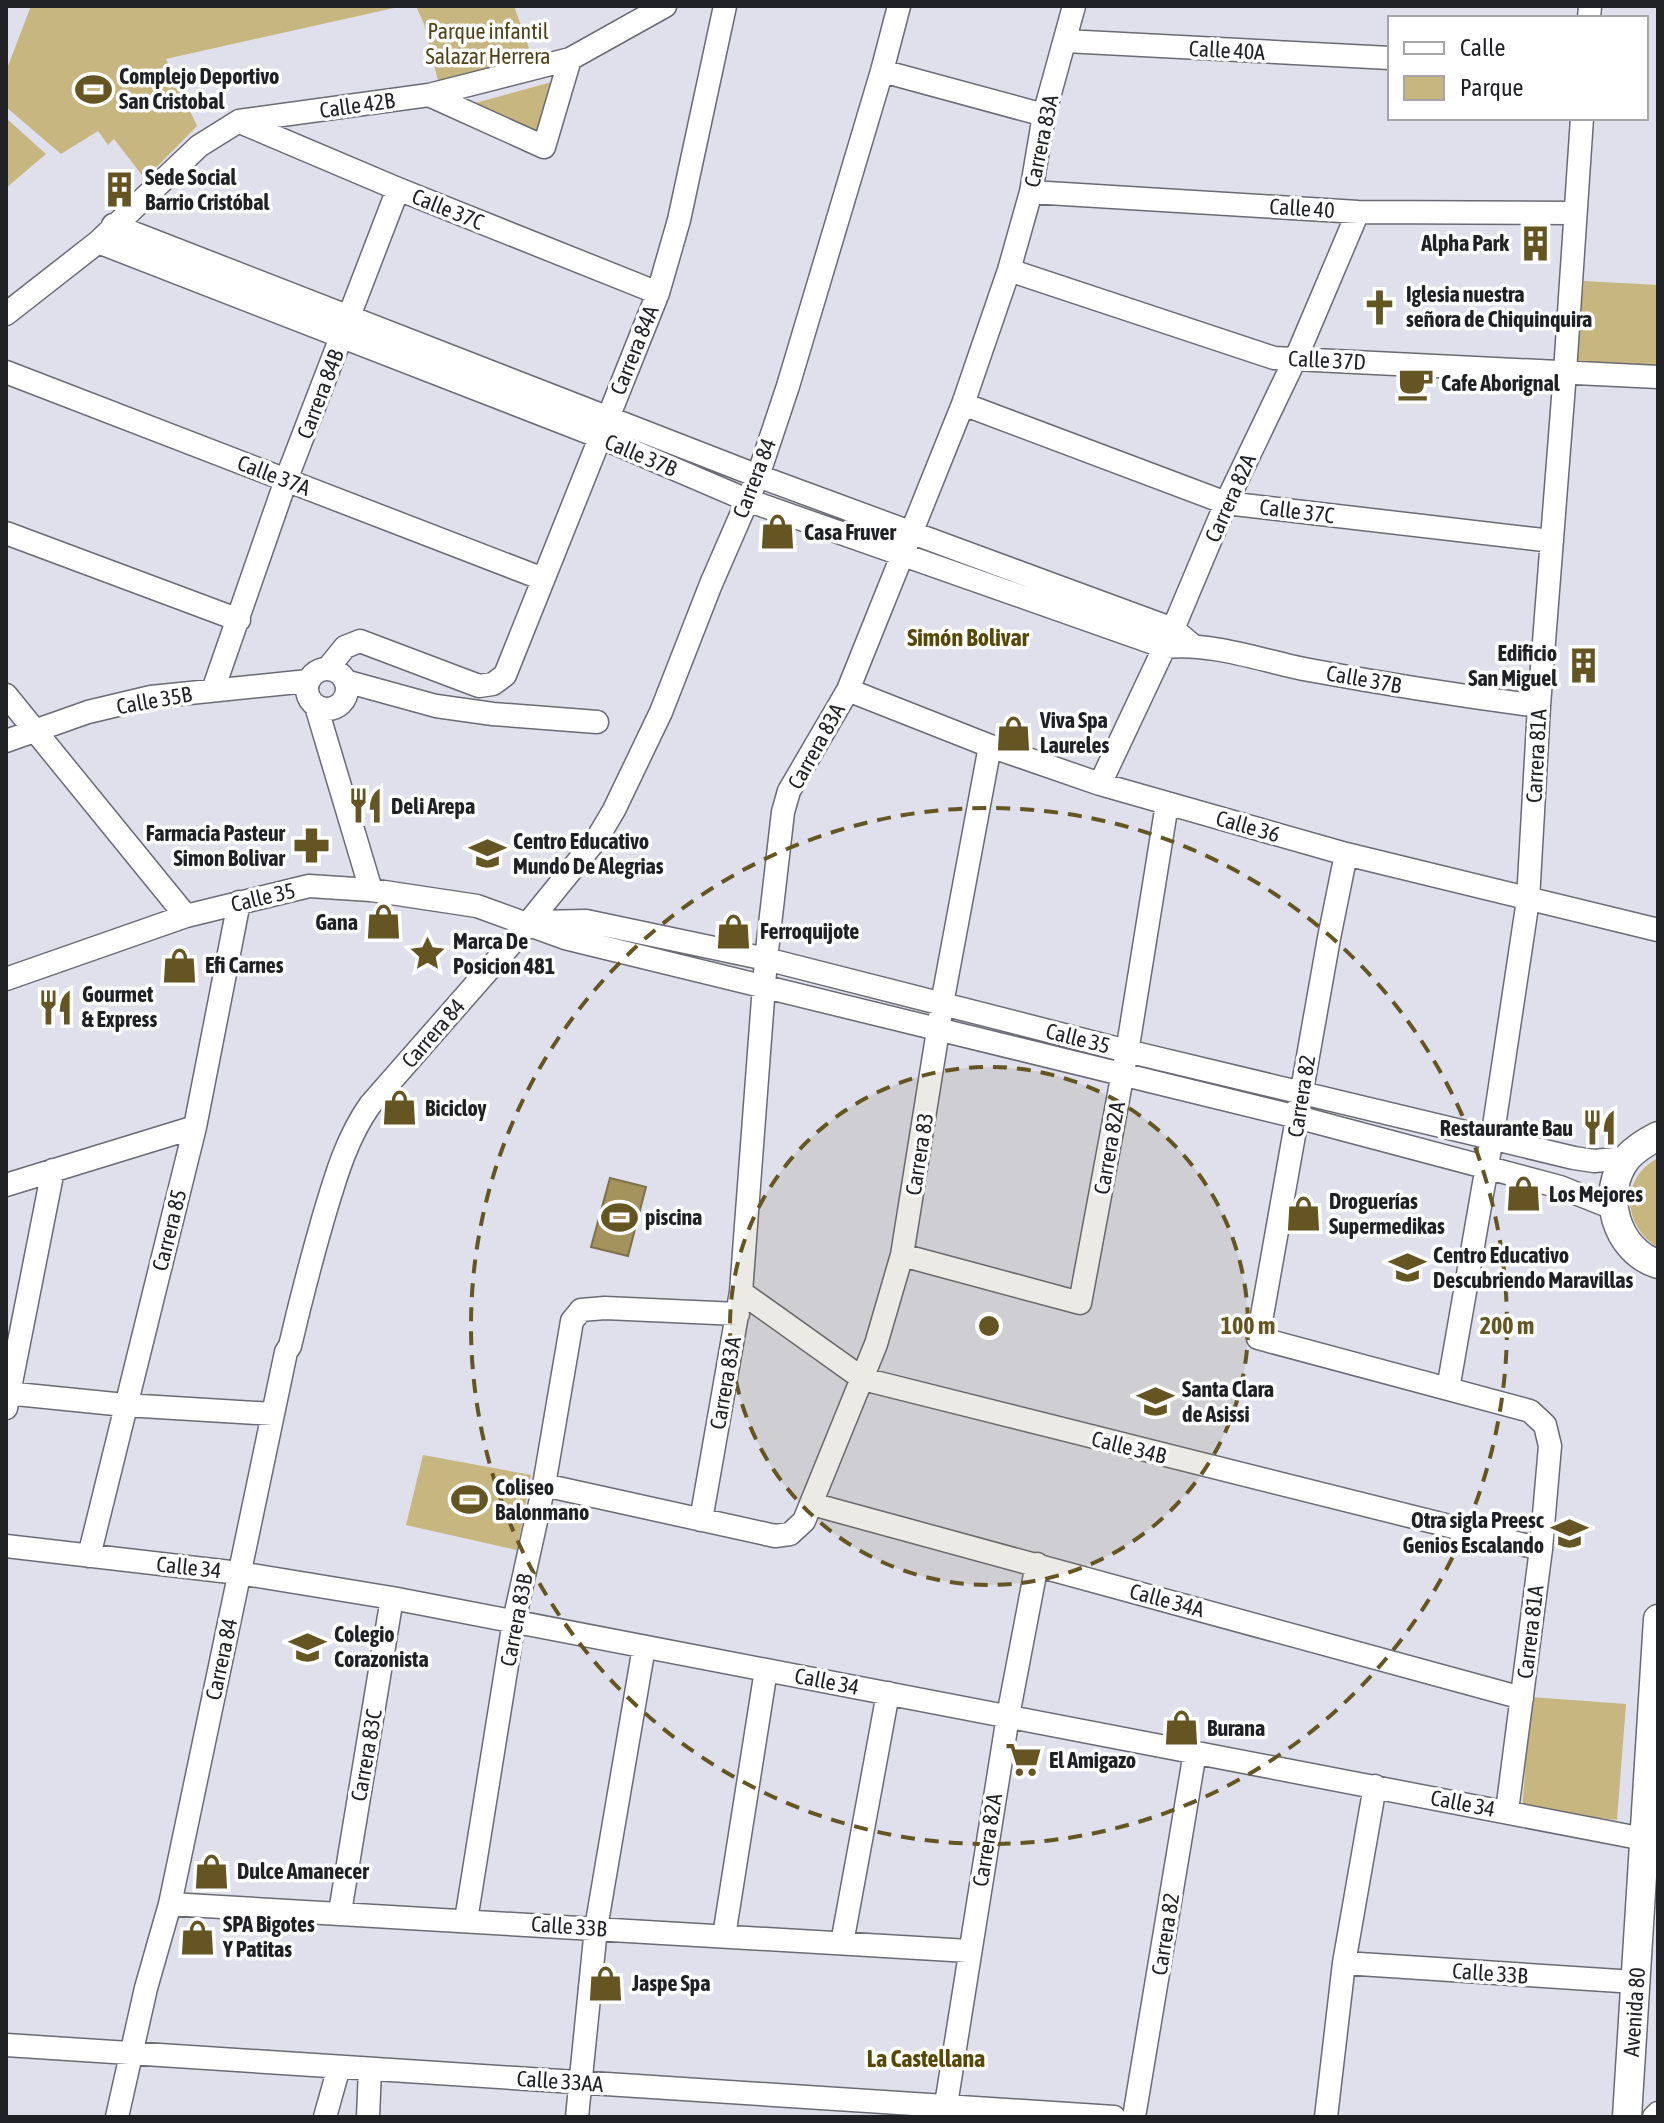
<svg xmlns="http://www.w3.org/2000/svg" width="1664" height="2123" font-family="'Asap Condensed',sans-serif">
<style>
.green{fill:#c7b67f}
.water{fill:#a4935c;stroke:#7c714c;stroke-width:2}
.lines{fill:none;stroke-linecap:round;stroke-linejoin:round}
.minor-casing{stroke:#696a74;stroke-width:25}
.major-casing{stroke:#696a74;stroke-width:31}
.minor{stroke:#fff;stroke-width:22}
.major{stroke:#fff;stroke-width:28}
.ring{fill:none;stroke:#645522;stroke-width:4;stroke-dasharray:14 10}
.labels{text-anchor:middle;stroke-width:7;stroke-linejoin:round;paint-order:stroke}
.park-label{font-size:22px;fill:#504317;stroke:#fff}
.street-label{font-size:22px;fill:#202125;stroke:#fff}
.poi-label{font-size:22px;font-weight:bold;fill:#202125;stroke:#fff;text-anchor:start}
.neighbourhood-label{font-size:24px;font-weight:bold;fill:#584806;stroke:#fff}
.centre{fill:#645522;stroke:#fff;stroke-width:4}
.ring-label{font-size:24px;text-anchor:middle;font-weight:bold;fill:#645522;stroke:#fff;stroke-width:7;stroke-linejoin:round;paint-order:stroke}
</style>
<rect width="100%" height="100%" fill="#dfe0eb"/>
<path class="green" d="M31,6H403L166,59L197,126L145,179L114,139L108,145L98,131L61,154L6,107V71Z
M416,6H514L534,62L439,85L424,24Z
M559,80L546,134L468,105Z
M6,118L46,154L6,188Z
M1584,281L1658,285V370L1575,367Z
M1658,1158V1247C1622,1226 1620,1178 1658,1158Z
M423,1455L531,1475L517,1550L406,1525Z
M1531,1697L1626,1704L1617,1820L1522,1809Z"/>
<path class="water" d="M610,1178L646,1187L628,1256L591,1247Z"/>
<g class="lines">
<defs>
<path id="minor" d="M1589,18L1590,6
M1065,41L1390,58
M882,71L1044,115
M429,95L544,147L570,59
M240,122L398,189L658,293
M1031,192L1358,212L1574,213
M113,225L758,476L1173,629L1191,644
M98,242L600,437L747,500L1165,647C1213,642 1262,661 1309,670C1385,684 1462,696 1539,706
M1009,270L1274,358L1658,377
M6,314L98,242L199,146L239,121L429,95L570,59L665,6
M6,372L543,579
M963,404L1226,503L1552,541
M6,533L239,620
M328,668L345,647L360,641L479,686L493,684L505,675L658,293L679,220L725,6
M307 689a20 20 0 1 1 40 0a20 20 0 1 1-40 0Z
M345,681L436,706L493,714L597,722
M213,690L286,480L398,189
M848,690L990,746L1100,784L1346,854L1658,930
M6,695L186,916
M316,706L371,890
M6,741L88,712L151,697L308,681
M1100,784L1173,629L1226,503L1299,351L1358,212
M1346,854L1329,938L1258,1338L1530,1411L1545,1425L1550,1446L1541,1549L1507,1811
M537,922L586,921L766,959L1127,1051L1574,1158L1594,1161L1627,1158
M6,979L186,916L309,886L371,890L477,906L565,938L1297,1117L1560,1187L1613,1208
M6,1185L195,1127
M902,1255L1080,1303L1129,1040L1167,804
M741,1292L863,1379L1541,1549
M1448,1389L1494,1126L1528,900L1539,706L1565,372L1582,118
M6,1393L125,1405L273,1414
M6,1408L53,1170
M544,1485L775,1536L790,1534L804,1521L876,1344L902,1255L944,993L990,746
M812,1504L1522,1698
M701,1520L741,1292L766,959L783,812L789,791L848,690L963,404L1009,270L1031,192L1044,115L1074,6
M6,1546L239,1573L392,1598L1644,1839
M89,1556L195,1127L239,902
M170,1904L969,1951
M340,1912L392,1598
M466,1920L514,1621L544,1485L572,1321L581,1310L605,1308L738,1314
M724,1936L766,1670
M842,1943L888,1693
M1344,1963L1635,1982
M6,2045L1114,2117
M117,2117L146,1988L170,1904L286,1352L290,1346C300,1303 311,1261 323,1219C335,1179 346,1139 370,1105L512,943L598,837L614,810L661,712L711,584L758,476L788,386L882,71L899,6
M325,2117L339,2067
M368,2117L370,2069
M577,2117L596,1928L644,1647
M944,2117L1008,1716L1037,1564
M1134,2117L1195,1752
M1326,2117L1344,1963L1375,1786
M1654,2117L1658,2113"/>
<path id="major" d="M1658,1136C1646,1142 1636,1148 1627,1158C1599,1193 1616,1251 1658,1264
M1627,2117L1658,1619"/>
</defs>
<use href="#minor" class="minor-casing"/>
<use href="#major" class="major-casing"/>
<use href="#minor" class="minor"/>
<use href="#major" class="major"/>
</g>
<circle cx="989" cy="1326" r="259" fill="#645522" fill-opacity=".12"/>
<g class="ring">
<circle cx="989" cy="1326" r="259"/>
<circle cx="989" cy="1326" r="518"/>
</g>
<defs>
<symbol id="stadium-bare" viewBox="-9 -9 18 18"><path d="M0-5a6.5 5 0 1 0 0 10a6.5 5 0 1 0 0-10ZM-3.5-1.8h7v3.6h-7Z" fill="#645522" stroke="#fff" stroke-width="2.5" paint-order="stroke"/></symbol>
<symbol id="building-bare" viewBox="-9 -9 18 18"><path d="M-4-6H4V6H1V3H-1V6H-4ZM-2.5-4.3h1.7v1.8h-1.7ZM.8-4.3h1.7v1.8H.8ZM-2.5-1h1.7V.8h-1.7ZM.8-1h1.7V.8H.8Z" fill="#645522" stroke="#fff" stroke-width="2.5" paint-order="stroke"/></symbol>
<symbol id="church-bare" viewBox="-9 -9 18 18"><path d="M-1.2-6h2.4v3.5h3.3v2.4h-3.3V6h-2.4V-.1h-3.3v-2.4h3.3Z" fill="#645522" stroke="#fff" stroke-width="2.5" paint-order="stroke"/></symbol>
<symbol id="cafe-bare" viewBox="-9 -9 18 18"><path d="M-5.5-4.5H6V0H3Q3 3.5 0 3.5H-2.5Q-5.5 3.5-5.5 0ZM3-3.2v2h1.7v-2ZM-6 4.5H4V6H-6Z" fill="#645522" stroke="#fff" stroke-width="2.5" paint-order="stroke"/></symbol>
<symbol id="shop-bare" viewBox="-9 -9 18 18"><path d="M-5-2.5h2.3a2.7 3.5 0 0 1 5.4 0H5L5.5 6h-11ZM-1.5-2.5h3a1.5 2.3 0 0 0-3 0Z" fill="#645522" stroke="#fff" stroke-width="2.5" paint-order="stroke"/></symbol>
<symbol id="restaurant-bare" viewBox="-9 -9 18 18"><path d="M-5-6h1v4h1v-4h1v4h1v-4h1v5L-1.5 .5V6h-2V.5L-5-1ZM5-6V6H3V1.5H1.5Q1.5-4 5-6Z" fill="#645522" stroke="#fff" stroke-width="2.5" paint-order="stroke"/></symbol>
<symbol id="pharmacy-bare" viewBox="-9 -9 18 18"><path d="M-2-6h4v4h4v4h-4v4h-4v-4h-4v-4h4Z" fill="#645522" stroke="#fff" stroke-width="2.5" paint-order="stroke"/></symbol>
<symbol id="school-bare" viewBox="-9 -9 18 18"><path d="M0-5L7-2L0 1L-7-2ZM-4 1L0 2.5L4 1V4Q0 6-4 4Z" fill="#645522" stroke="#fff" stroke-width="2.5" paint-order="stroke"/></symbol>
<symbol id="sight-bare" viewBox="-9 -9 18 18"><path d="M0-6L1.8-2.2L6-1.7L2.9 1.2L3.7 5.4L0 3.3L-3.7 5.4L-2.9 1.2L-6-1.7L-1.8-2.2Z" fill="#645522" stroke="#fff" stroke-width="2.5" paint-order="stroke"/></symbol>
<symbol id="university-bare" viewBox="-9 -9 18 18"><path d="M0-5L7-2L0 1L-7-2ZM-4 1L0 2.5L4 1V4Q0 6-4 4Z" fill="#645522" stroke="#fff" stroke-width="2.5" paint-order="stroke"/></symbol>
<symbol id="supermarket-bare" viewBox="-9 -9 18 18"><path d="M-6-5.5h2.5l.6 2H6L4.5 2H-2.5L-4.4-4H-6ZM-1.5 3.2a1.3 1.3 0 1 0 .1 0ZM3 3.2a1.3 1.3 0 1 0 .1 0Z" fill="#645522" stroke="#fff" stroke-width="2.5" paint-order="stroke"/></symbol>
</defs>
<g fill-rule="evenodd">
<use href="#stadium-bare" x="68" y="64" width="51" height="51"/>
<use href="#building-bare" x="94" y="164" width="51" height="51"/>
<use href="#building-bare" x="1510" y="218" width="51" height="51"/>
<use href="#church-bare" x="1354" y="282" width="51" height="51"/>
<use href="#cafe-bare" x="1390" y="358" width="51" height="51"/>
<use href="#shop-bare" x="752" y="506" width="51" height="51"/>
<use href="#building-bare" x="1558" y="640" width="51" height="51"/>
<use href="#shop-bare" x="988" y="708" width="51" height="51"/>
<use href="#restaurant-bare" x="340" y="780" width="51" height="51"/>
<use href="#pharmacy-bare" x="286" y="820" width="51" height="51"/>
<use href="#school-bare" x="462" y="828" width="51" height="51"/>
<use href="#shop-bare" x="358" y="896" width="51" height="51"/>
<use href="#shop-bare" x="708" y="906" width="51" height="51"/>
<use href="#sight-bare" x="402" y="928" width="51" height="51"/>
<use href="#shop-bare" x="154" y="940" width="51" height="51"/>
<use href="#restaurant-bare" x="30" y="982" width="51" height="51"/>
<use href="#shop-bare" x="374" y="1082" width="51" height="51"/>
<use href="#restaurant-bare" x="1574" y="1102" width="51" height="51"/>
<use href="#shop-bare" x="1498" y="1168" width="51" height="51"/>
<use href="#shop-bare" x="1278" y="1188" width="51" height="51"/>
<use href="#stadium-bare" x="594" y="1192" width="51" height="51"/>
<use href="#school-bare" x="1382" y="1242" width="51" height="51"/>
<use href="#school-bare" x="1130" y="1376" width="51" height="51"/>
<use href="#stadium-bare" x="444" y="1474" width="51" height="51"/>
<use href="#school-bare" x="1544" y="1508" width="51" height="51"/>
<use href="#university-bare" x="282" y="1622" width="51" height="51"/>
<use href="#shop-bare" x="1156" y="1702" width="51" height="51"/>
<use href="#supermarket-bare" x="998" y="1734" width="51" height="51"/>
<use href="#shop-bare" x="186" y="1846" width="51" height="51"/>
<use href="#shop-bare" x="172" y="1912" width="51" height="51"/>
<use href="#shop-bare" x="580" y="1958" width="51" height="51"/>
</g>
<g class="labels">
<g class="park-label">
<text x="488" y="39">Parque infantil<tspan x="488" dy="25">Salazar Herrera</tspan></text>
</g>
<g class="street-label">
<text transform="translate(1227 50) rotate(3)" y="8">Calle 40A</text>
<text transform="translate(357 105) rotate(-8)" y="8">Calle 42B</text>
<text transform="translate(1041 141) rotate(-78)" y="8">Carrera 83A</text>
<text transform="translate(1302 208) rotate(4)" y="8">Calle 40</text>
<text transform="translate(448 209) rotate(22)" y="8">Calle 37C</text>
<text transform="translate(634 350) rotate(-68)" y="8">Carrera 84A</text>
<text transform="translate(1327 360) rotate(3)" y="8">Calle 37D</text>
<text transform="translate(320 394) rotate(-69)" y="8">Carrera 84B</text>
<text transform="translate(641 455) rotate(23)" y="8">Calle 37B</text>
<text transform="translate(274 475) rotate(21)" y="8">Calle 37A</text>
<text transform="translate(754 478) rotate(-69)" y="8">Carrera 84</text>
<text transform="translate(1230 498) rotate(-66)" y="8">Carrera 82A</text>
<text transform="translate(1297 511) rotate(7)" y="8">Calle 37C</text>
<text transform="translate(1364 679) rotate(10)" y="8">Calle 37B</text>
<text transform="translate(154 700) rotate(-10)" y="8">Calle 35B</text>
<text transform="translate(816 746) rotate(-61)" y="8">Carrera 83A</text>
<text transform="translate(1536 756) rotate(-87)" y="8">Carrera 81A</text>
<text transform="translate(1248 826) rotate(16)" y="8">Calle 36</text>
<text transform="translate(263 897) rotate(-13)" y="8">Calle 35</text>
<text transform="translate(433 1033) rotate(-49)" y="8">Carrera 84</text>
<text transform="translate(1078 1038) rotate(14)" y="8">Calle 35</text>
<text transform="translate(1301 1096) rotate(-81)" y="8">Carrera 82</text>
<text transform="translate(1109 1148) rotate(-80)" y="8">Carrera 82A</text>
<text transform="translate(919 1154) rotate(-81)" y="8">Carrera 83</text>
<text transform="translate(169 1230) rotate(-76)" y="8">Carrera 85</text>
<text transform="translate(725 1383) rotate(-80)" y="8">Carrera 83A</text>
<text transform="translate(1129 1447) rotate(14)" y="8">Calle 34B</text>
<text transform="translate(189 1567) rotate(6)" y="8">Calle 34</text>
<text transform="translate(1167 1600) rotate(15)" y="8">Calle 34A</text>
<text transform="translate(516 1620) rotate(-79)" y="8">Carrera 83B</text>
<text transform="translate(1530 1632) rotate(-83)" y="8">Carrera 81A</text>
<text transform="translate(221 1659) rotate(-78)" y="8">Carrera 84</text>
<text transform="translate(827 1681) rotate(11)" y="8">Calle 34</text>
<text transform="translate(366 1755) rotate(-80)" y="8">Carrera 83C</text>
<text transform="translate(1463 1803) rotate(11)" y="8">Calle 34</text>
<text transform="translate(987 1840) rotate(-81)" y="8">Carrera 82A</text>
<text transform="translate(569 1926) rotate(4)" y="8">Calle 33B</text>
<text transform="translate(1165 1934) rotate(-81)" y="8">Carrera 82</text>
<text transform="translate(1490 1973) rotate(4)" y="8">Calle 33B</text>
<text transform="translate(1634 2012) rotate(-86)" y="8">Avenida 80</text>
<text transform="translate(560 2081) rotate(4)" y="8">Calle 33AA</text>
</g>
<g class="poi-label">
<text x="119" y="84">Complejo Deportivo<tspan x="119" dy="25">San Cristobal</tspan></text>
<text x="145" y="185">Sede Social<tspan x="145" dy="25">Barrio Cristóbal</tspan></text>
<text x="1509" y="251" text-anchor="end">Alpha Park</text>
<text x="1406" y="302">Iglesia nuestra<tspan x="1406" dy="25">señora de Chiquinquira</tspan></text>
<text x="1441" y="391">Cafe Aborignal</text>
<text x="804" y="540">Casa Fruver</text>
<text x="1557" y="661" text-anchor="end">Edificio<tspan x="1557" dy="25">San Miguel</tspan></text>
<text x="1040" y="728">Viva Spa<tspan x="1040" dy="25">Laureles</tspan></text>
<text x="391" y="814">Deli Arepa</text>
<text x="285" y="841" text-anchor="end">Farmacia Pasteur<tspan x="285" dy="25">Simon Bolivar</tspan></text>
<text x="513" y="849">Centro Educativo<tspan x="513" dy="25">Mundo De Alegrias</tspan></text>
<text x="358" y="930" text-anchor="end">Gana</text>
<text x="760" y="939">Ferroquijote</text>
<text x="453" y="949">Marca De<tspan x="453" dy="25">Posicion 481</tspan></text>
<text x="205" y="973">Efi Carnes</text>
<text x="82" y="1002">Gourmet<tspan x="82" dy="25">&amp; Express</tspan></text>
<text x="425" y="1116">Bicicloy</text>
<text x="1573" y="1136" text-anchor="end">Restaurante Bau</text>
<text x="1549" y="1202">Los Mejores</text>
<text x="1329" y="1209">Droguerías<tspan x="1329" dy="25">Supermedikas</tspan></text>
<text x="645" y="1225">piscina</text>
<text x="1433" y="1263">Centro Educativo<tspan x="1433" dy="25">Descubriendo Maravillas</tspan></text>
<text x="1182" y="1397">Santa Clara<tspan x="1182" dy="25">de Asissi</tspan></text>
<text x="495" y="1495">Coliseo<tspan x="495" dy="25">Balonmano</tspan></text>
<text x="1544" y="1528" text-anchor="end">Otra sigla Preesc<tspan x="1544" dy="25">Genios Escalando</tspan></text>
<text x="334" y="1642">Colegio<tspan x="334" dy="25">Corazonista</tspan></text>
<text x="1207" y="1736">Burana</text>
<text x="1049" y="1768">El Amigazo</text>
<text x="237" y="1879">Dulce Amanecer</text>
<text x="223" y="1932">SPA Bigotes<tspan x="223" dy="25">Y Patitas</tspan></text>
<text x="632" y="1991">Jaspe Spa</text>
</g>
<g class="neighbourhood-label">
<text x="968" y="646">Simón Bolivar</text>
<text x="926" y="2067">La Castellana</text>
</g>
</g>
<circle cx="989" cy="1326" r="12" class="centre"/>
<g class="ring-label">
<text x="1248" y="1334">100 m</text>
<text x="1507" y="1334">200 m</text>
</g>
<rect width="1664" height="2123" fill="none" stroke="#202125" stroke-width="16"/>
<rect x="1388" y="16" width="260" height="104" fill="#ffffff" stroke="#a6a6a8" stroke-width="2"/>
<rect x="1404" y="42" width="40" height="12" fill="#ffffff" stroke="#a6a6a8" stroke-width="2"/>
<text x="1460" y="56" font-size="24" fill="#202125">Calle</text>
<rect x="1404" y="76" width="40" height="24" fill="#c7b67f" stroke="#a6a6a8" stroke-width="2"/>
<text x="1460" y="96" font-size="24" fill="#202125">Parque</text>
</svg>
